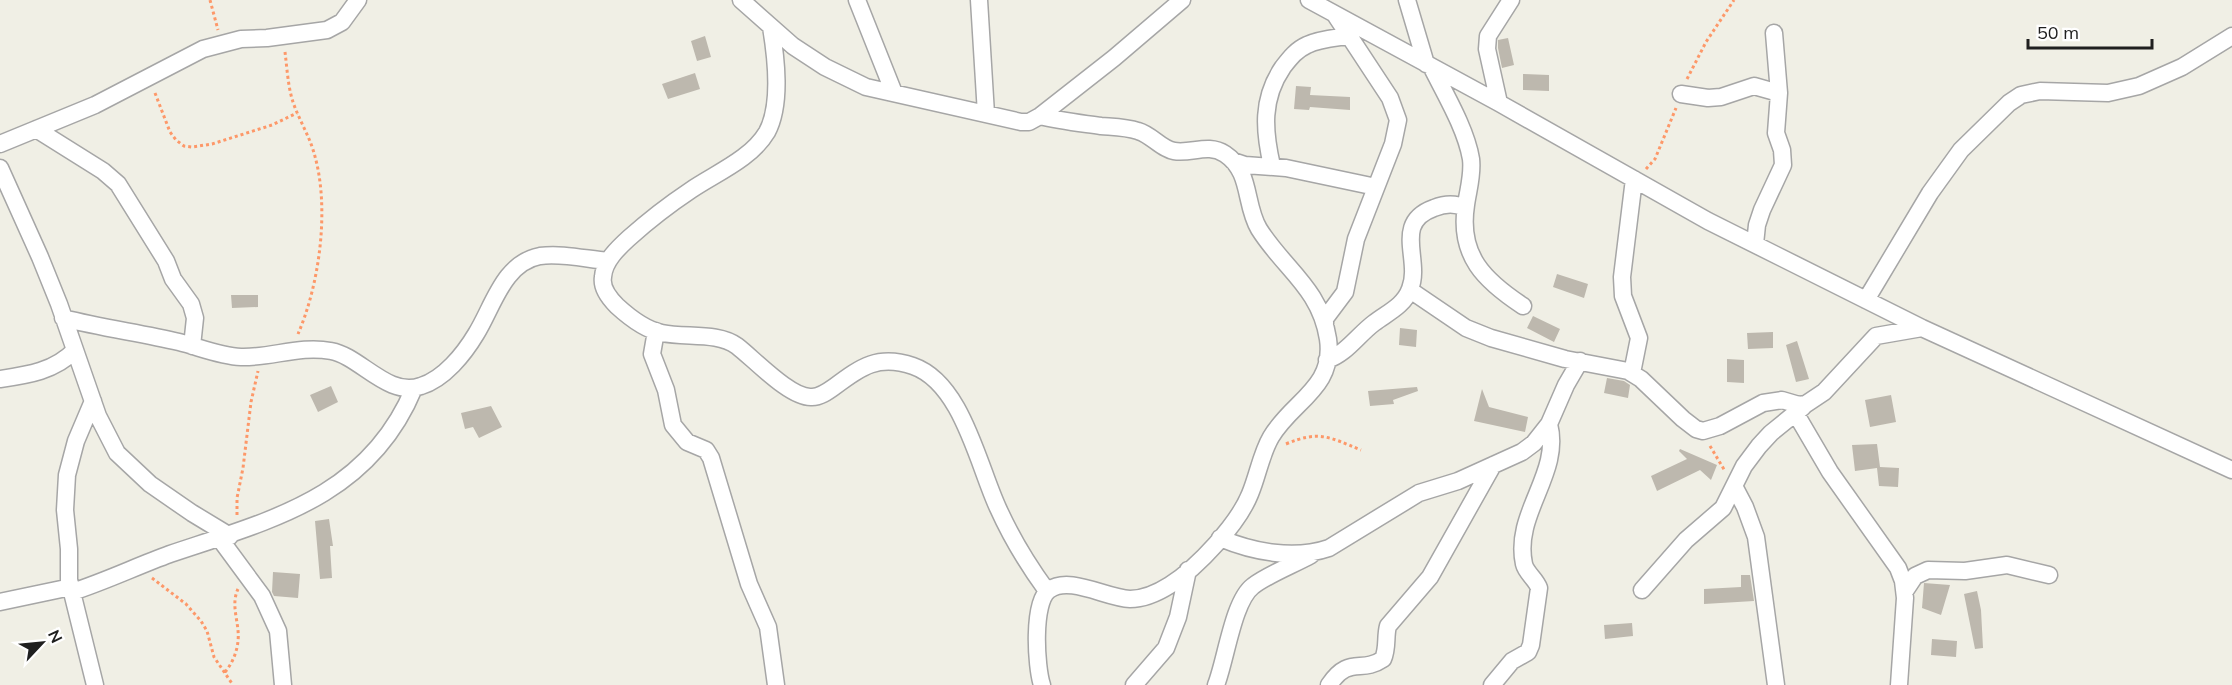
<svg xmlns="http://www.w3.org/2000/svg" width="2232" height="685" font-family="Mulish,sans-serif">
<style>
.building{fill:#bdb8ae}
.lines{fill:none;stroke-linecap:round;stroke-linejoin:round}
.minor-casing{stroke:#a6a6a6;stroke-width:19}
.path{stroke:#fd9869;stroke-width:3;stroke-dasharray:3 3;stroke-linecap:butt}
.minor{stroke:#fff;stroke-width:16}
</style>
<rect width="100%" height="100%" fill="#f0efe5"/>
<path class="building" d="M705,36L711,57L697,61L691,41Z
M1508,38L1514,65L1502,68L1498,48V40Z
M695,73L700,89L668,99L662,84Z
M1523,74L1549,75V91L1523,90Z
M1296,86L1311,87L1310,95L1350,97V110L1310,107L1309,110L1294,109Z
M1557,274L1588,284L1584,298L1553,287Z
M231,295H258V307L232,308Z
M1533,316L1560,329L1554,342L1527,328Z
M1400,328L1417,330L1416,347L1399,345Z
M1773,332V348L1748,349L1747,333Z
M1797,341L1809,379L1796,382L1786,345Z
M1727,359L1744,360V383L1727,382Z
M1607,378L1624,381L1630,385L1628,398L1604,393Z
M331,386L338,402L318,412L310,395Z
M1417,387L1418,391L1393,400L1394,404L1370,406L1368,391Z
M1482,389L1489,407L1528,417L1525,432L1474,421Z
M1891,395L1896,422L1870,427L1865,400Z
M491,406L502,427L479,438L473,427L465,429L461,413Z
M1877,444L1880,467L1899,468L1898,487L1879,486L1877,468L1855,471L1852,445Z
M1680,449L1717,465L1711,480L1700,470L1657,491L1651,476L1687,459L1679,451Z
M329,519L333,546H330L332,578L320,579L315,521Z
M273,572L300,574L298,598L274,596L272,592Z
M1741,575H1750L1754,601L1704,604V589L1741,587Z
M1924,583L1950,585L1941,615L1922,608Z
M1977,591L1981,610L1983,648L1975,649L1964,594Z
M1632,623L1633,636L1605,639L1604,625Z
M1932,639L1957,641L1956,657L1931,655Z"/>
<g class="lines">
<defs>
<path id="minor" d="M741,0L793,46L825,67L866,87L1021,122H1029L1040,116L1114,58L1182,0
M857,0L894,93
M979,0L986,114
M1309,0L1499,103L1708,221L1922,328L2232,470
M1407,0L1426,64
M771,27C776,57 782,104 767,132C751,159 716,173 691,190C670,204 648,221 629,238C618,248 604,261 603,277C601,288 609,298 617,306C629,317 646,330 662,333C686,338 718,332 737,346C754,359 791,399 812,397C820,397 827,392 834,387C861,367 878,354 913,366C962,383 978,465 998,508C1011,537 1028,565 1047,591
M1431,66C1445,94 1466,129 1471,159C1473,175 1468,190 1466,205C1458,256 1485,281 1523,306
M1681,94L1708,98L1721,97L1754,86L1779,93
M1499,103L1487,49L1488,36L1511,0
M1040,116C1060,121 1080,123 1101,126C1113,127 1126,127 1138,131C1152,135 1161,149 1174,151C1192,154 1208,143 1225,154C1252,172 1244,204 1259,229C1284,269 1320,288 1328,339C1335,388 1292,401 1271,437C1261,454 1258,475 1250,494C1238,524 1198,567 1170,585C1159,592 1144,599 1130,599C1106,598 1069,575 1049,590C1032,602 1036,667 1042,685
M36,129L103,171L118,184L166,261L173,279L191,304L195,318L192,346
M0,144L95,105L203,49L241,39L267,38L327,30L342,22L358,0
M1233,161L1245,165L1286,168L1376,187
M1272,166C1264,131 1261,99 1283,67C1290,58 1296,50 1307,45C1319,39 1335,38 1348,36
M0,168L40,257L59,304L98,416L117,453L150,484L192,513L230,536
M1755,244L1757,225L1762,210L1783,165L1782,150L1776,133L1779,93L1774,33
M1410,290L1466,328L1491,338L1565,359L1628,371L1641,379L1683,419L1696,429L1703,431L1720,426L1763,403L1782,400L1799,405L1806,404L1824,392L1876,336L1922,328
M1866,300L1930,193L1961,150L2009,103L2021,95L2040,91L2108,93L2139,86L2182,67L2232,36
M63,318C102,328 141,333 179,342C199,347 220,356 241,357C271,358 300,345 331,351C360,356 388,398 421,386C444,379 464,354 476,334C493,307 503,263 540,256C562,253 586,259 608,261
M1325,323L1324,320L1345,292L1356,239L1393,144L1398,120L1390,98L1336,16
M656,331L652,354L666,390L673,425L687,442L706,450L711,458L749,584L768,627L776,685
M1327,360C1346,354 1358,335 1374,323C1387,313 1404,306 1410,289C1422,260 1392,223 1434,208C1444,204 1455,203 1465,208
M1632,373L1639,338L1623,296L1622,277L1634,179
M0,379C28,375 55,371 75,350
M93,401L76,441L67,475L65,510L69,549V580L95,685
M1796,414L1830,472L1898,568L1903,581L1905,598L1899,685
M1734,486L1745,507L1756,537L1776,685
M1220,538C1253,552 1294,560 1329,548L1419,493L1458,481L1522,452L1534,443L1549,424L1566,385L1580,361
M220,539L262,596L278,631L283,685
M1642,590L1686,540L1723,508L1744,466L1759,446L1771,433L1803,407
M1905,591L1915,576L1928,570L1965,571L2007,565L2049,575
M72,592C106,581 137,566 170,554C271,520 369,497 414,388
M0,602L71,587
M1134,685L1166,648L1178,617L1188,570
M1216,685C1226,660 1233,601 1253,586C1267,575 1295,564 1311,555
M1329,685C1349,655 1361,674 1383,659C1388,648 1385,637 1388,626L1430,577L1493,465
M1492,685L1512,661L1528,652L1531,645L1539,588C1536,579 1526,573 1524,564C1513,513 1562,474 1549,424"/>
</defs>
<use href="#minor" class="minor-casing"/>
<path class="path" d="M210,0L218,30
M285,52C287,68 288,87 293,102C299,120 309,135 314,153C330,206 320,283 298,334
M1687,79L1706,42L1734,0
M155,93L170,132L176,140L184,146L192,147L212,144L272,125L297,113
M1646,169L1655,159L1676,108
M1286,444C1319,430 1329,437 1361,450
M1710,446L1725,471
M237,515V498L243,468L251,402L258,371
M152,578L186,604L201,621L207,631L214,657L233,685
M225,672C232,664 237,652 238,641C240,623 230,606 238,589"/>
<use href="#minor" class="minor"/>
</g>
<g transform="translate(42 643) rotate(64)" stroke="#ffffff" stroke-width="4.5" paint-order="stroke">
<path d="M0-4.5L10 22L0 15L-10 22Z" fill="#1f1f1f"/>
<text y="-9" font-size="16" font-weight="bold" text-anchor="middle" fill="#1f1f1f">N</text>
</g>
<path d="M2028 39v9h124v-9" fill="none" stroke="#1f1f1f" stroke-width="3"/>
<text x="2037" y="39" font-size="18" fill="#1f1f1f" stroke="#ffffff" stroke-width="4.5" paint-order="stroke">50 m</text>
</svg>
